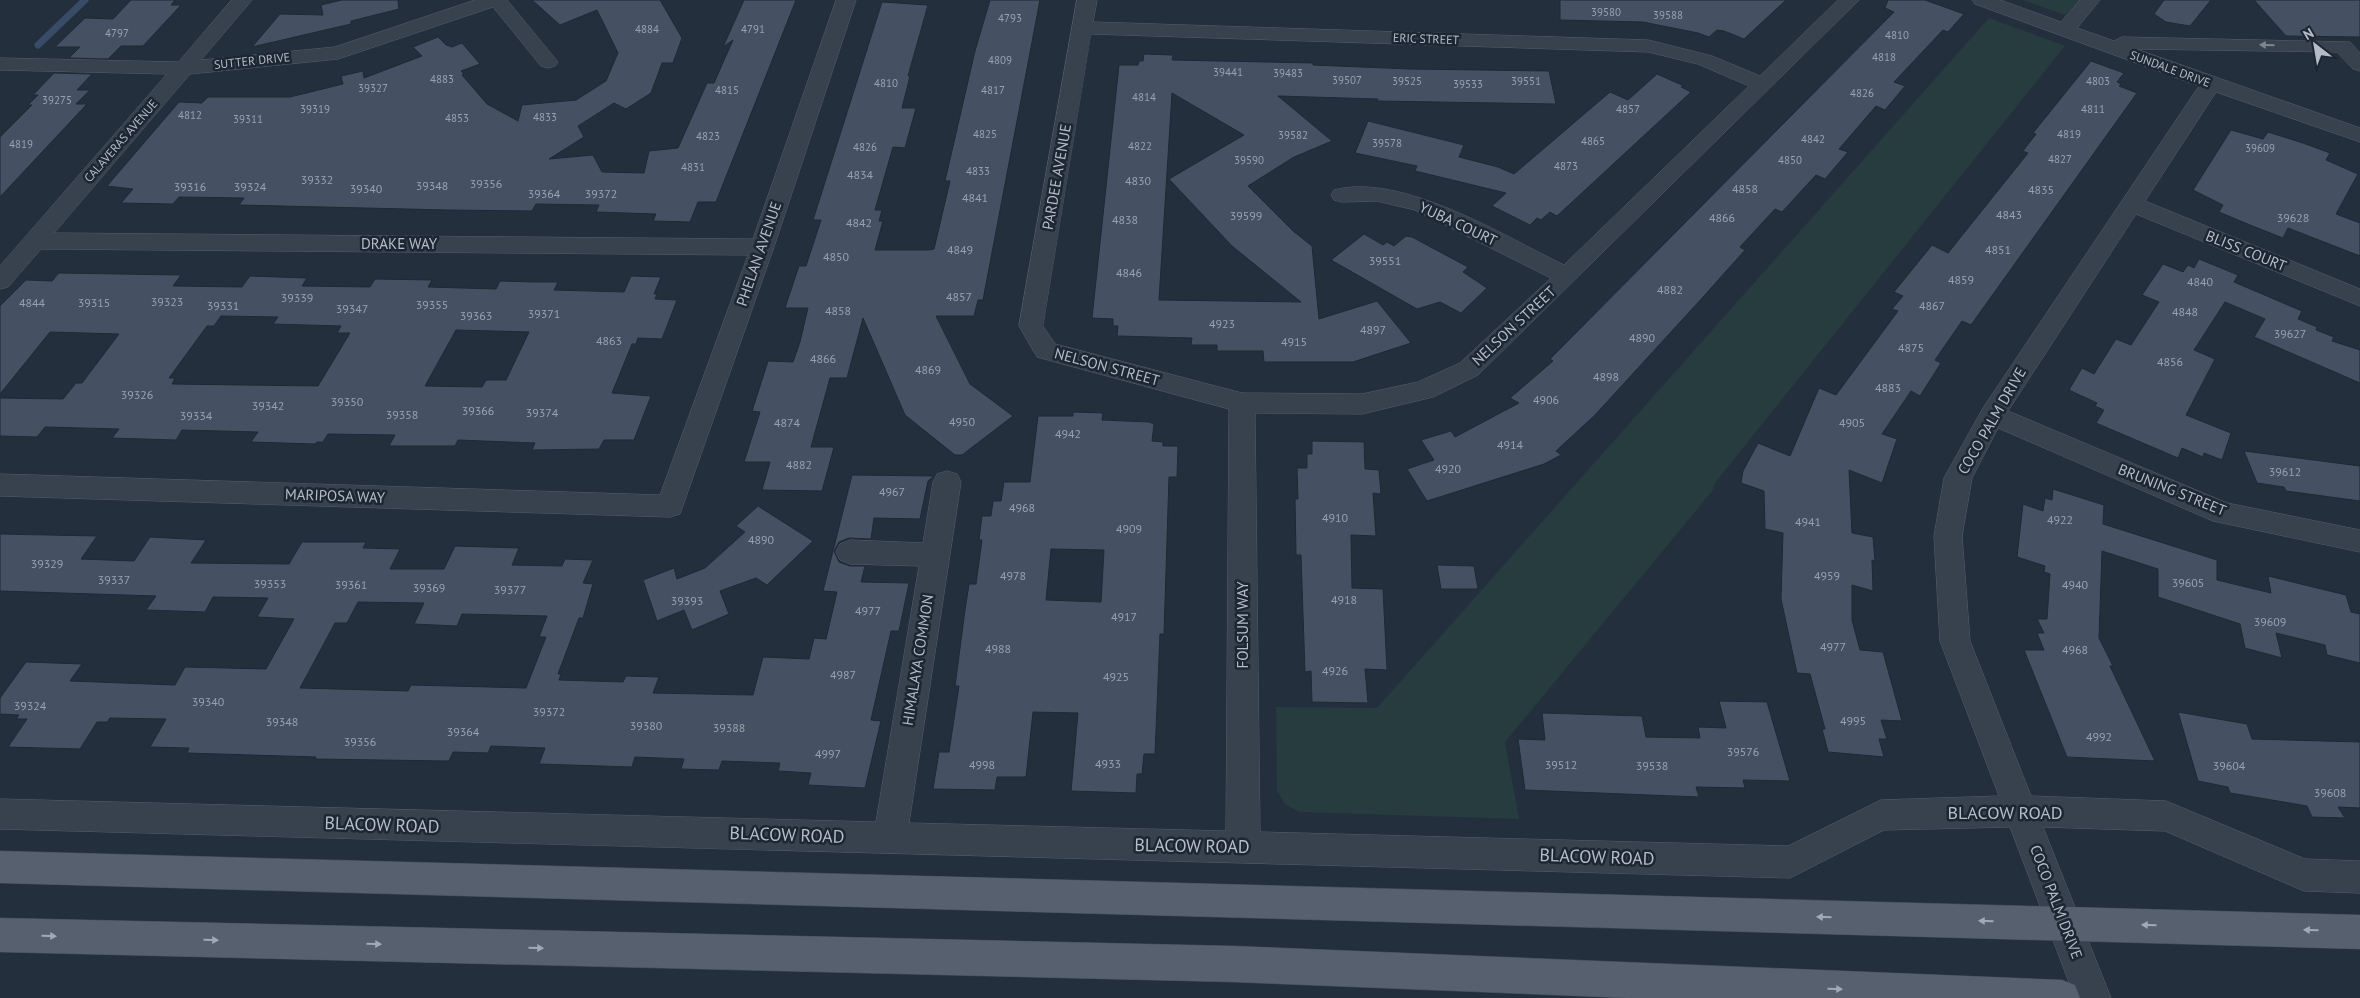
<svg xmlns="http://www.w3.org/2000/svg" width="2360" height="998" font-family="'PT Sans',sans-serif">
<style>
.green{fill:#263c3f}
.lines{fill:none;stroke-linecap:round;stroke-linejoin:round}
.stream{stroke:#394c67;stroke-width:7}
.building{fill:#455162;stroke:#1f2835;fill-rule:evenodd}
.minor-casing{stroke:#565f6c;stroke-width:1}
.major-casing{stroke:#414a57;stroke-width:1}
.minor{fill:#38414e;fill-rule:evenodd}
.major{fill:#56606e;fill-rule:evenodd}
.oneway{fill:#7c8592}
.oneway2{fill:#a1aab7}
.labels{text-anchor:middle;stroke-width:5;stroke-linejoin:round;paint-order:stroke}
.far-number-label{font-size:11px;fill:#98a1af}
.far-street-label{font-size:12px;fill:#b4bcc9;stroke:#1d2633}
.number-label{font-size:12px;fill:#98a1af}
.street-label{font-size:15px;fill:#b4bcc9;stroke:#1d2633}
.near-street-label{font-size:18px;fill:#b4bcc9;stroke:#1d2633}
</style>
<rect width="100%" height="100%" fill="#242f3e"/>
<path class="green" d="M2023,0H2081L2065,15Z
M1989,18L2065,46L1715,483L1713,490L1505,742L1519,819L1299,812L1285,804L1277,791L1276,707L1377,708Z"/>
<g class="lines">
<path class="stream" d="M38,45L85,0"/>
</g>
<path class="building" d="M131,0H175L171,5H181L143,46H121L108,59L69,58L80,47H55L85,18L113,19Z
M342,0H398L399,9L351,21V24L252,47L280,14L323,15L321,5Z
M532,0H660L682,38L673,63H662L651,93L626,109L614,103L578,126L584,137L549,159L593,155L602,172L644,173L649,151L678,148L707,83H714L733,40L723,47L744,0H796L716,202H698L690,222L653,221L656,214L596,212L599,205L536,204L532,211L448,210L239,205L244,198L179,197L173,204L121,203L133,189L107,186L179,102L202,103L208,97H290L343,84L341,76L363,71L364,78L422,56L413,47L438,37L446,45L452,47L462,43L480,64L461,71L464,74L462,75L487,104L518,121L522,105L576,100L606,81L618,53L597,10L560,25Z
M990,0H1040L983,300H978L974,316H936L970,384L1013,416L962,455H955L905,415L863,318L847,378H830L811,447H834L822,491L762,490L770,462H744L760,412L752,411L768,361L793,362L800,342L808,308H785L799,266H806L821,220H813L882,2L928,5L908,76H910L902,108H916L905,148L893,147L875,210H882L879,221H883L875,250H929L934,249L950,181H945L975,51Z
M1560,0H1786L1744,39L1724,31L1717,30L1709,37L1698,33L1643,22L1560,20Z
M1888,0H1925L1964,14L1948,32L1943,30L1894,82L1905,86L1885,110L1876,106L1839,149L1848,152L1825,179L1816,175L1782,212L1775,209L1740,247L1745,250L1703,297L1595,415L1556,451L1561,455L1544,464L1427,501L1407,469L1434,460L1421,440L1451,431L1455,437L1519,403L1510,398L1553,361L1550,359L1894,12L1885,8Z
M2164,0H2211L2190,26L2166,22L2154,14Z
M2254,0H2360V37L2286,36Z
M1144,54L1173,55L1172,60L1313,63V65L1410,69L1549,71L1556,104L1377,101L1378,99L1278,96L1332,141L1294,157L1248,186L1293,231L1312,246L1319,319L1377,301L1411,343L1353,362H1264L1263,351H1217V345H1191L1192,338L1117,336L1118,326H1113V319L1092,318L1119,65H1138L1139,61H1143ZM1172,93L1244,135L1169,179L1232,246L1301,302L1159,300Z
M2091,61L2124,73L2117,82L2121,84L2119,86L2137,93L1971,325L1962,321L1935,360L1941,363L1920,396L1911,391L1882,434L1897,439L1882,483L1849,470L1852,533L1873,537L1875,561L1872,560L1873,591L1852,585V620L1860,650L1883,652L1902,721L1881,720L1887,739H1879L1884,757L1828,752L1822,729H1825L1810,674L1797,673L1781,599L1783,533L1765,529L1764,491L1741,483L1743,471L1758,443L1790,456L1819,388L1836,395L1898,311L1892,309L1903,296L1894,292L1932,245L1948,253L2028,153L2023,151L2036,134L2033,133Z
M54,73L92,74L77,90H90L76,104H87L0,197V137L32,105H28L38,95H33Z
M1657,74L1684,86L1681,87L1691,92L1557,216L1550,212L1541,220L1537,218L1530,225L1492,206L1506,193L1415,171L1417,166L1355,153L1368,121L1464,145L1459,157L1498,167L1514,174L1610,92L1628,100Z
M2231,130L2263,139L2268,132L2303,143L2330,153L2326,160L2358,174L2336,214L2360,223V256L2288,228L2283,238L2250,225L2219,212L2223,205L2193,190Z
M1364,234L1383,245L1387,242L1394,246L1406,236L1412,237L1468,267L1463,272L1487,288L1461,313L1440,302L1417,309L1331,260Z
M2199,259L2238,275L2234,282L2302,311L2298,319L2317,327L2316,330L2334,337L2332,341L2360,350V383L2254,337L2265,319L2225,302L2194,350L2215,359L2186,415L2231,433L2222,460L2204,453L2203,457L2182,448L2178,458L2096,423L2104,410L2095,406L2097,403L2069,390L2082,368L2094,374L2116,339L2131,345L2159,302L2142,295L2163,264L2183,272L2188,265L2194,268Z
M59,273L181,275L173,286L242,287L250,276L307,278L302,286L370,287L375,279L432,280L428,287L496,289L500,281L533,282H558L554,290L624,292L631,276L661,277L654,294H657L655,299L677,300L662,339L638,338L636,344H632L612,393L651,396L634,440H604L599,449L532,450L535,443L458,440L455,446H389L395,435L328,434L323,442H317L315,444L251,442L258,432L182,430L176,440L112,438L119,429L45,427L37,437L0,436V398L63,399L76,383H82L119,334L50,332L0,394V306L26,280L52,281ZM221,316L278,317L273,324L341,326L337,333H350L318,386L172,384L175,378H169L207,326H214ZM456,330L529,332L506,380H486L482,387L425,386Z
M1073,412L1103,413L1102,420L1149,422L1154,424L1152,441L1163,442V446H1178L1177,477H1169L1164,634H1160L1155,754H1144L1142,774H1137L1136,793L1071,791L1078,713L1033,712L1026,777H997L995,790L933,789L939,752H949L959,686H955L965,610L969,584H976L982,540H979L982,516H991L993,501H1001L1004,482H1030L1038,416H1073ZM1051,549L1104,550L1101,602L1046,600Z
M1312,441L1364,442L1365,469L1379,470L1381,494L1373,493L1376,536L1351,535L1352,588L1383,589L1387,670L1365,669L1368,703L1312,702L1311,671L1305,672L1301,555H1296L1295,499H1298L1297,468H1307V454H1312Z
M2244,451L2360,466V501L2286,491L2284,487L2257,483Z
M852,475L934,476L928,481L920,519L874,518L871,539L849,538L839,542L834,551L839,562L850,566H865L861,582L909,583L899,631H891L871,720L881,721L865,788L808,785L811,773L778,771L780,763L722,761L719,770L681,769L684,759L635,757L632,767L539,764L545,748L491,746L488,753L453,752L449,761L315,759L316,757L187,753L189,748L150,747L166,719L110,718L107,722H97L80,749L8,747L27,719H16L19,715L0,714V698L26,662L82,664L70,681L175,685L185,667L266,669L294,619L257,617L268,598L213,597L205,612L146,610L156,596L0,591V534L97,536L81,559L134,561L150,537L206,540L191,563L289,564L302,542H366L363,548L400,549L390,569H444L455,546L519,548L512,565L562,566L565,559L593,560L583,583L593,584L583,618H579L558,674H561L559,680L623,682L626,676L659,677L653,693L753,695L763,657L809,659L814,638L826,639L837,592L823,591ZM358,602L424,603L414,624L457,626L462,614L547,616L539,637H546L526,688L411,685L408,691L300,688L335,623H347Z
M2053,489L2104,505L2103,524L2217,560V580L2271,593L2268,576L2346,595L2351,612L2360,614V663L2327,655L2325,645L2276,633L2282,658L2245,648L2240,624L2158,597V569L2102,551L2099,638L2113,666H2110L2155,761L2067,757L2024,650H2044L2037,633H2044L2037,619H2047L2050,574L2044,572L2045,566L2017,557L2023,504L2043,511L2045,498L2052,500Z
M758,506L813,541L767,585L756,578L720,591L729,614L692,630L684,610L657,621L643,580L674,568L677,579L705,568L745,532L736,526Z
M1437,565L1474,566L1478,589H1441Z
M1719,701L1767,702L1790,781L1743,780L1745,788L1696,787L1699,797L1525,790L1518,739L1545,740L1542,713L1642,716L1646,737L1700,738L1698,727L1726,728Z
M2178,712L2247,724L2252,739L2360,742V808L2338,807L2345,818L2312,817L2307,806L2230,793L2228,787L2198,781Z"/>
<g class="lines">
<defs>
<path id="minor" d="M232,0H252L201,60L335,47L475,0H507L558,62L555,66L548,68L541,66L493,7L338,59L190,74L54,233L753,239L836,0H856L774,247L680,514L670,517L0,496V474L660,495L748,255L41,249L8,287L0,289V266L167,74L0,70V58L178,62Z
M1077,0H1097L1093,22L1648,40L1712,56L1760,76L1838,0H1859L1478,375L1433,397L1362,414L1255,413L1260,832L1788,846L1881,800L1999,796L1940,641L1934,536L1944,478L1983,408L2199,86L1975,4L1972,0H2000L2061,22L2080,0H2100L2077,28L2114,41L2122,37L2350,42L2360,53V71L2353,69L2337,52L2136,49L2360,128V142L2216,92L2145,201L2360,289V306L2136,214L2008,411L2227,503L2360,530V552L2213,521L1998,428L1972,478L1962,536L1970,641L2031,796L2166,801L2305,859L2360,861V893L2304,891L2165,831L2043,827L2111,998H2075L2010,827L1884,830L1790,878L0,829V799L876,822L919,566L850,564L840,560L836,552L840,544L850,540L923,543L933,482L937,474L947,471L957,474L961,482L909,823L1226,831L1229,409L1037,357L1019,326ZM1091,34L1648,52L1698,64L1749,86L1564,265C1504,236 1401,172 1334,190L1331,195L1334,200L1342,202L1377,201L1415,210L1551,278L1460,363L1418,382L1362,394L1242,393L1055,344L1043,326Z"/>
<path id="major" d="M0,851L2360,915V949L0,883Z
M0,918L1233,946L2062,980L2075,985L2080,998H1628L1233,982L0,952Z"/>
</defs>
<use href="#minor" class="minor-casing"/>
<use href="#major" class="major-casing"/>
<use href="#minor" class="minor"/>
<use href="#major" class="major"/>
</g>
<defs><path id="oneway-solid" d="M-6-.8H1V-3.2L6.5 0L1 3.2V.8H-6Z" transform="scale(1.25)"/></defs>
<use class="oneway" href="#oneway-solid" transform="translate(2267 45) rotate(-179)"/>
<g class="oneway2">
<use href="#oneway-solid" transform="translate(1824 917) rotate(-179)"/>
<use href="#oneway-solid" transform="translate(1986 921) rotate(-179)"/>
<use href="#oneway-solid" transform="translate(2149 925) rotate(-178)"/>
<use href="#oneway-solid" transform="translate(2311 930) rotate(-178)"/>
<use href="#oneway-solid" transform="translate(49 936) rotate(1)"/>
<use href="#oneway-solid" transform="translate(211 940) rotate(1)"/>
<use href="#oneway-solid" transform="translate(374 944) rotate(1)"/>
<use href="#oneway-solid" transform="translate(536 948) rotate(1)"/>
<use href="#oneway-solid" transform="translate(1835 989) rotate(2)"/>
</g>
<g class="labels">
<g class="far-number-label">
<text x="1606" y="16">39580</text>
<text x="1668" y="19">39588</text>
<text x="1010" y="22">4793</text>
<text x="647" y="33">4884</text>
<text x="753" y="33">4791</text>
<text x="117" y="37">4797</text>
<text x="1897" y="39">4810</text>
<text x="1884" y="61">4818</text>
<text x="1000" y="64">4809</text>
<text x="1228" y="76">39441</text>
<text x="1288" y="77">39483</text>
<text x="442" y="83">4883</text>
<text x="1347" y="84">39507</text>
<text x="1407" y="85">39525</text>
<text x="1526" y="85">39551</text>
<text x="2098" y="85">4803</text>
<text x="886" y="87">4810</text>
<text x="1468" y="88">39533</text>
<text x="373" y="92">39327</text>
<text x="727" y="94">4815</text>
<text x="993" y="94">4817</text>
<text x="1862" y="97">4826</text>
<text x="1144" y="101">4814</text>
<text x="57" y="104">39275</text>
<text x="315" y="113">39319</text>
<text x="1628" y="113">4857</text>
<text x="2093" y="113">4811</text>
<text x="190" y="119">4812</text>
<text x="545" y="121">4833</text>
<text x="457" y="122">4853</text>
<text x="248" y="123">39311</text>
<text x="985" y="138">4825</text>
<text x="2069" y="138">4819</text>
<text x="1293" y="139">39582</text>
<text x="708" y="140">4823</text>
<text x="1813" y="143">4842</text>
<text x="1593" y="145">4865</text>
<text x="1387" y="147">39578</text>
<text x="21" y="148">4819</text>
<text x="1140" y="150">4822</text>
<text x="865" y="151">4826</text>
<text x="2260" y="152">39609</text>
<text x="2060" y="163">4827</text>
<text x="1249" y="164">39590</text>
<text x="1790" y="164">4850</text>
<text x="1566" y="170">4873</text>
<text x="693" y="171">4831</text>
<text x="978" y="175">4833</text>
</g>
<g class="far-street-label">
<text transform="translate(1426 39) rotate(2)" y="4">ERIC STREET</text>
<text transform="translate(252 61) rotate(-6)" y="4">SUTTER DRIVE</text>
<text transform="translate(2170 69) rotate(20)" y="4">SUNDALE DRIVE</text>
<text transform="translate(121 141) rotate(-49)" y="4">CALAVERAS AVENUE</text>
</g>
<g class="number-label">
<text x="860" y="179">4834</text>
<text x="317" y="184">39332</text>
<text x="1138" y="185">4830</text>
<text x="486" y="188">39356</text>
<text x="432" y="190">39348</text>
<text x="190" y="191">39316</text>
<text x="250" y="191">39324</text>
<text x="366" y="193">39340</text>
<text x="1745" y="193">4858</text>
<text x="2041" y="194">4835</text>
<text x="544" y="198">39364</text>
<text x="601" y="198">39372</text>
<text x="975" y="202">4841</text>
<text x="2009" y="219">4843</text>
<text x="1246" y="220">39599</text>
<text x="1722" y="222">4866</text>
<text x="2293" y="222">39628</text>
<text x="1125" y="224">4838</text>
<text x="859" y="227">4842</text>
<text x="960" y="254">4849</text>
<text x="1998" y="254">4851</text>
<text x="836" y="261">4850</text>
<text x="1385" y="265">39551</text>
<text x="1129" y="277">4846</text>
<text x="1961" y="284">4859</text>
<text x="2200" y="286">4840</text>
<text x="1670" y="294">4882</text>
<text x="959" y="301">4857</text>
<text x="297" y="302">39339</text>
<text x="167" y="306">39323</text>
<text x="32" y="307">4844</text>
<text x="94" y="307">39315</text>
<text x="432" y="309">39355</text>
<text x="223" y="310">39331</text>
<text x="1932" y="310">4867</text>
<text x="352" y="313">39347</text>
<text x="838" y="315">4858</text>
<text x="2185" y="316">4848</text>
<text x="544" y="318">39371</text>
<text x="476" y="320">39363</text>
<text x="1222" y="328">4923</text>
<text x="1373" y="334">4897</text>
<text x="2290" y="338">39627</text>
<text x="1642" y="342">4890</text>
<text x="609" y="345">4863</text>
<text x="1294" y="346">4915</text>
<text x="1911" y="352">4875</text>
<text x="823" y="363">4866</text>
<text x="2170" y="366">4856</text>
<text x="928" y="374">4869</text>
<text x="1606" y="381">4898</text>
<text x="1888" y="392">4883</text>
<text x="137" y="399">39326</text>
<text x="1546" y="404">4906</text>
<text x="347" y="406">39350</text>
<text x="268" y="410">39342</text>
<text x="478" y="415">39366</text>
<text x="542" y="417">39374</text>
<text x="402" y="419">39358</text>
<text x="196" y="420">39334</text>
<text x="962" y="426">4950</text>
<text x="787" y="427">4874</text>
<text x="1852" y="427">4905</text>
<text x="1068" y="438">4942</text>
<text x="1510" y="449">4914</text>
<text x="799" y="469">4882</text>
<text x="1448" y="473">4920</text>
<text x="2285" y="476">39612</text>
<text x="892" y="496">4967</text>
<text x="1022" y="512">4968</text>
<text x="1335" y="522">4910</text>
<text x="2060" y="524">4922</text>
<text x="1808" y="526">4941</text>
<text x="1129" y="533">4909</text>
<text x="761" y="544">4890</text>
<text x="47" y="568">39329</text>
<text x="1013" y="580">4978</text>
<text x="1827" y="580">4959</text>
<text x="114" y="584">39337</text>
<text x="2188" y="587">39605</text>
<text x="270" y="588">39353</text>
<text x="351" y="589">39361</text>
<text x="2075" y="589">4940</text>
<text x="429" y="592">39369</text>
<text x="510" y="594">39377</text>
<text x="1344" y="604">4918</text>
<text x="687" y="605">39393</text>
<text x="868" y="615">4977</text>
<text x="1124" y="621">4917</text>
<text x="2270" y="626">39609</text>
<text x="1833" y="651">4977</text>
<text x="998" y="653">4988</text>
<text x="2075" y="654">4968</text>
<text x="1335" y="675">4926</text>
<text x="843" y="679">4987</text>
<text x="1116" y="681">4925</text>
<text x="208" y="706">39340</text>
<text x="30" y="710">39324</text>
<text x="549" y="716">39372</text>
<text x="1853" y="725">4995</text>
<text x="282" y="726">39348</text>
<text x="646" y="730">39380</text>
<text x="729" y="732">39388</text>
<text x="463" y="736">39364</text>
<text x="2099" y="741">4992</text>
<text x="360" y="746">39356</text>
<text x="1743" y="756">39576</text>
<text x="828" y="758">4997</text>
<text x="1108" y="768">4933</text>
<text x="982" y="769">4998</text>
<text x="1561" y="769">39512</text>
<text x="1652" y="770">39538</text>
<text x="2229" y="770">39604</text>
<text x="2330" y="797">39608</text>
</g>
<g class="street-label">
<text transform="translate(1057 177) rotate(-80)" y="5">PARDEE AVENUE</text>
<text transform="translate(1458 224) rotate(25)" y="5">YUBA COURT</text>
<text x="399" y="249">DRAKE WAY</text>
<text transform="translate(2246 251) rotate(22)" y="5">BLISS COURT</text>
<text transform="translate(759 254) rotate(-71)" y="5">PHELAN AVENUE</text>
<text transform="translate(1514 326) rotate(-43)" y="5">NELSON STREET</text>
<text transform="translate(1107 367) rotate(15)" y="5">NELSON STREET</text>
<text transform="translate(1992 421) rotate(-60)" y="5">COCO PALM DRIVE</text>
<text transform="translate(2172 490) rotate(22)" y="5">BRUNING STREET</text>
<text transform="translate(335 496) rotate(2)" y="5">MARIPOSA WAY</text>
<text transform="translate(1243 625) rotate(-90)" y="5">FOLSUM WAY</text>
<text transform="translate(918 660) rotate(-81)" y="5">HIMALAYA COMMON</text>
<text transform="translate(2056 902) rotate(69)" y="5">COCO PALM DRIVE</text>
</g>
<g class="near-street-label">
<text x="2005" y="819">BLACOW ROAD</text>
<text transform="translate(382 825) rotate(2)" y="6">BLACOW ROAD</text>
<text transform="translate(787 835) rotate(2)" y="6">BLACOW ROAD</text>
<text transform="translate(1192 846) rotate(1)" y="6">BLACOW ROAD</text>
<text transform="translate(1597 857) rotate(2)" y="6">BLACOW ROAD</text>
</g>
</g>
<g transform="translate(2315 45) rotate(329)" stroke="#1d2633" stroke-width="4" paint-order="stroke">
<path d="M0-4L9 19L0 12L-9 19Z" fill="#b4bcc9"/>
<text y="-8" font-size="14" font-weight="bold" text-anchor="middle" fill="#b4bcc9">N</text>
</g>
</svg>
